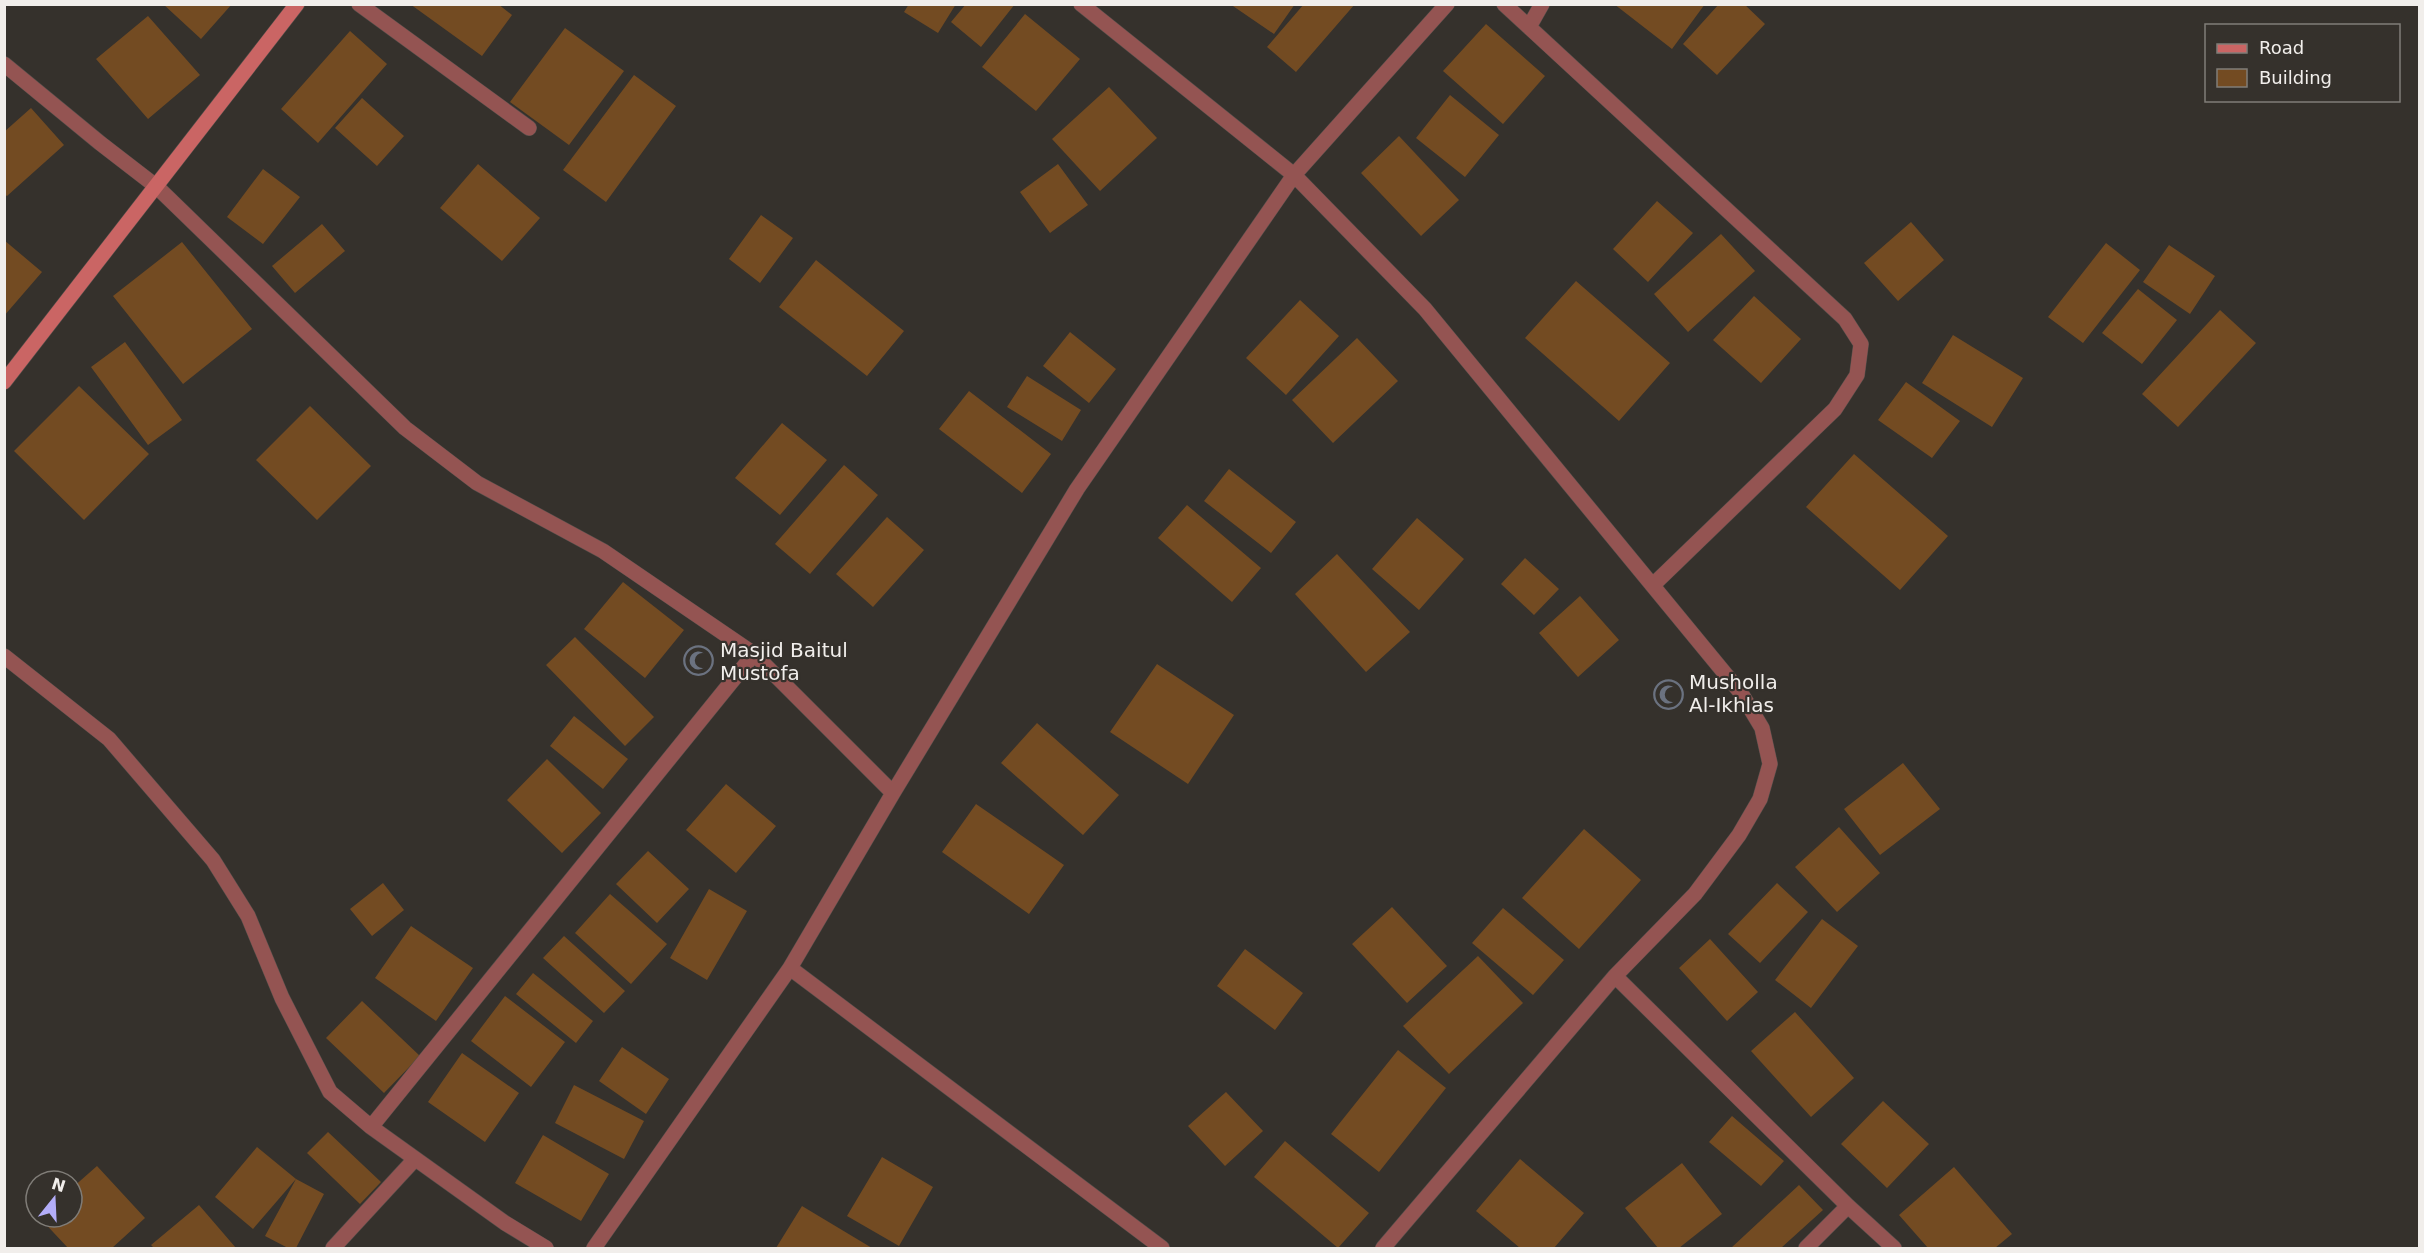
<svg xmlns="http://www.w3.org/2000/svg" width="2424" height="1253" font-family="'DejaVu Sans',sans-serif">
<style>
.building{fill:#734b22}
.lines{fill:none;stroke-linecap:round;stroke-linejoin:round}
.street-casing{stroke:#534f4b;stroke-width:16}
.secondary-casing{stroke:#534f4b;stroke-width:16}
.street{stroke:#945452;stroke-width:15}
.secondary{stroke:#ca6564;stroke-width:15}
.labels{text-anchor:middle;stroke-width:4.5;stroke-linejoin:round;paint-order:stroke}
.poi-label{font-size:20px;fill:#f1eeeb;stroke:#35312c;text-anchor:start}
</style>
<rect width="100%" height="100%" fill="#35312c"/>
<path class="building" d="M163,4H232L201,39Z
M410,4H498L512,15L482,56Z
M909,4H956L938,33L904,12Z
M966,4H1015L981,47L951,22Z
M1230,4H1295L1274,34Z
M1304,4H1355L1296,72L1267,47Z
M1614,4H1705L1672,49Z
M1719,4H1744L1765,24L1717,75L1683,44Z
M1025,14L1080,59L1036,111L982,67Z
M148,16L200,75L148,119L96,59Z
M1486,24L1545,76L1503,124L1443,71Z
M565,28L624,71L569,145L510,102Z
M350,31L387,64L318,143L281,109Z
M634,75L676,106L606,202L563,170Z
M1109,87L1157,138L1100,191L1052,139Z
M1450,95L1499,135L1465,177L1416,138Z
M362,98L404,136L377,166L335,128Z
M31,108L64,145L7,196L4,194V132Z
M1399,136L1459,200L1421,236L1361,173Z
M478,164L540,218L502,261L440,208Z
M1058,164L1088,205L1050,233L1020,192Z
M263,169L300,197L263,244L227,217Z
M1657,201L1693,233L1648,282L1613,249Z
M761,215L793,238L760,283L729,259Z
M1911,222L1944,260L1898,301L1864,263Z
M322,224L345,251L295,293L272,266Z
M1721,234L1755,271L1688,332L1654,294Z
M4,240L42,272L4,316Z
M182,242L252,329L183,384L113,296Z
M2106,243L2140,270L2083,343L2048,317Z
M2169,245L2215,276L2190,314L2143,282Z
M816,260L904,331L867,376L779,307Z
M1576,281L1670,363L1619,421L1525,338Z
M2138,289L2177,320L2142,364L2102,333Z
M1754,296L1801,339L1761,383L1713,340Z
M1300,300L1339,336L1286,395L1246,358Z
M2220,310L2256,343L2178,427L2142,394Z
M1070,332L1116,369L1089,403L1043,366Z
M1953,335L2023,378L1992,427L1922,383Z
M1357,338L1398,381L1333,443L1292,400Z
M125,342L182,420L148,445L91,367Z
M1027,376L1081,410L1062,441L1007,407Z
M1906,382L1960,421L1932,458L1878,420Z
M79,386L149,454L84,520L14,451Z
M969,391L1051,454L1022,493L939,429Z
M310,406L371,466L317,520L256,460Z
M782,423L827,460L780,515L735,478Z
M1854,454L1948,536L1900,590L1806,507Z
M844,465L878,495L810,574L775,544Z
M1229,469L1296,522L1271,553L1204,501Z
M1187,505L1261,568L1232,602L1158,538Z
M887,517L924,550L873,607L836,574Z
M1417,518L1464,559L1419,610L1372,569Z
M1337,554L1410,632L1366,672L1295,594Z
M1525,558L1559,589L1534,615L1501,584Z
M623,582L684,630L645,678L584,629Z
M1580,596L1619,640L1578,677L1539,633Z
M575,637L654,717L625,746L546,665Z
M1157,664L1234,715L1188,784L1110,732Z
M574,716L628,759L603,789L550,746Z
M1037,723L1119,795L1083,835L1001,763Z
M547,759L601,813L562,853L507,800Z
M1903,763L1940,809L1880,855L1844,809Z
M726,784L776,826L736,873L686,830Z
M976,804L1064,865L1029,914L942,852Z
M1839,827L1880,873L1837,912L1795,867Z
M1584,829L1641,880L1579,949L1522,898Z
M648,851L689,889L657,923L616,884Z
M383,883L404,910L372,936L350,909Z
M1777,883L1808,912L1760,963L1728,934Z
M709,889L747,911L707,980L670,958Z
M610,894L667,944L631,984L575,933Z
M1392,907L1447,966L1407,1003L1352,944Z
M1503,908L1564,960L1533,995L1472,943Z
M1822,919L1858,946L1811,1008L1775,980Z
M411,926L473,968L436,1021L375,978Z
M564,936L625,991L604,1013L543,958Z
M1710,939L1758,992L1727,1021L1679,968Z
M1245,949L1303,993L1275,1030L1217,986Z
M1478,956L1523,1003L1449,1074L1403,1026Z
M533,973L593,1021L576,1043L516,994Z
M505,996L565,1042L531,1087L471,1041Z
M362,1001L420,1056L384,1093L326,1038Z
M1795,1012L1854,1078L1811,1117L1751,1051Z
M622,1047L669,1079L646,1114L599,1081Z
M1398,1050L1446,1088L1379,1172L1331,1134Z
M462,1053L519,1093L485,1142L428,1102Z
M574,1085L644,1121L624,1159L555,1123Z
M1226,1092L1263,1131L1225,1166L1188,1126Z
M1883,1101L1929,1144L1887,1188L1841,1144Z
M1732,1116L1784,1161L1761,1186L1709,1142Z
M328,1132L381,1182L360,1204L307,1153Z
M543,1135L609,1174L581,1221L515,1183Z
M1285,1141L1369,1213L1338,1248L1254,1177Z
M257,1147L296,1179L324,1194L296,1248H288L265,1236L296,1179L253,1229L215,1197Z
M882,1157L933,1187L899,1246L847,1216Z
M1520,1159L1584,1213L1554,1248H1520L1476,1211Z
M1682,1163L1722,1214L1679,1248H1658L1625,1208Z
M97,1166L145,1218L112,1248H68L39,1217H72V1188Z
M1954,1167L2012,1234L1995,1248H1928L1899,1215Z
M1799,1185L1823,1210L1781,1248H1731Z
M199,1205L236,1248H154L151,1245Z
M802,1206L872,1248H776Z"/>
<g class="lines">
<defs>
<path id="street" d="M359,4L529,128
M1081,4L1294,175L1425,309L1741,693L1762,728L1770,764L1760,799L1739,835L1695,894L1615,976L1383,1248
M1504,4L1845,319L1861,344L1857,375L1835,409L1653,585
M1529,27L1542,4
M4,64L100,143L157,187L405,428L477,483L603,551L754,654L893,793
M4,656L109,739L213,860L248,916L282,998L330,1092L371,1127L505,1223L546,1248
M1615,976L1848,1206L1894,1248
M371,1127L754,654
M333,1248L415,1159
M594,1248L790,968
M1162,1248L790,968L893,793L1077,489L1294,175L1447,4
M1806,1248L1848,1206"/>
<path id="secondary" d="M4,382L297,4"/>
</defs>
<use href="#street" class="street-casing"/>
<use href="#secondary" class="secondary-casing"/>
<use href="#street" class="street"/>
<use href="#secondary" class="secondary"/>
</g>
<defs>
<symbol id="mosque-ring" viewBox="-11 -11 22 22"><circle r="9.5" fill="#35312c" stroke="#6b7280" stroke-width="1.5"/><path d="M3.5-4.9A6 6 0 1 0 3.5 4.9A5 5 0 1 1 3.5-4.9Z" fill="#6b7280"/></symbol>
</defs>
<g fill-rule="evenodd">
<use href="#mosque-ring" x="682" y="644" width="33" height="33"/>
<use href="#mosque-ring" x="1652" y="678" width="33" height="33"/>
</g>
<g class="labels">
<g class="poi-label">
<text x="720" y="657">Masjid Baitul<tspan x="720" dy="23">Mustofa</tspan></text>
<text x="1689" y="689">Musholla<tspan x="1689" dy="23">Al-Ikhlas</tspan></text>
</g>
</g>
<rect width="2424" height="1253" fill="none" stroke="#f1eeeb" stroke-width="12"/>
<rect x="2205" y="24" width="195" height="78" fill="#35312c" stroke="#807d78" stroke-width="1.5"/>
<rect x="2217" y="44" width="30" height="9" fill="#ca6564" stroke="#807d78" stroke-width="1.5"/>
<text x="2259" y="54" font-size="18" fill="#f1eeeb">Road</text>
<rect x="2217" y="69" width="30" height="18" fill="#734b22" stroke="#807d78" stroke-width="1.5"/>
<text x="2259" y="84" font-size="18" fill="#f1eeeb">Building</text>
<g transform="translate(54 1199) rotate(18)"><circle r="28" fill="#35312c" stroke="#807d78" stroke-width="1.5"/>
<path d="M0-4.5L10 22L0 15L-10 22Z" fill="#b3adf9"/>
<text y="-9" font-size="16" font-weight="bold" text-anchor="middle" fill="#f1eeeb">N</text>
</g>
</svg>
